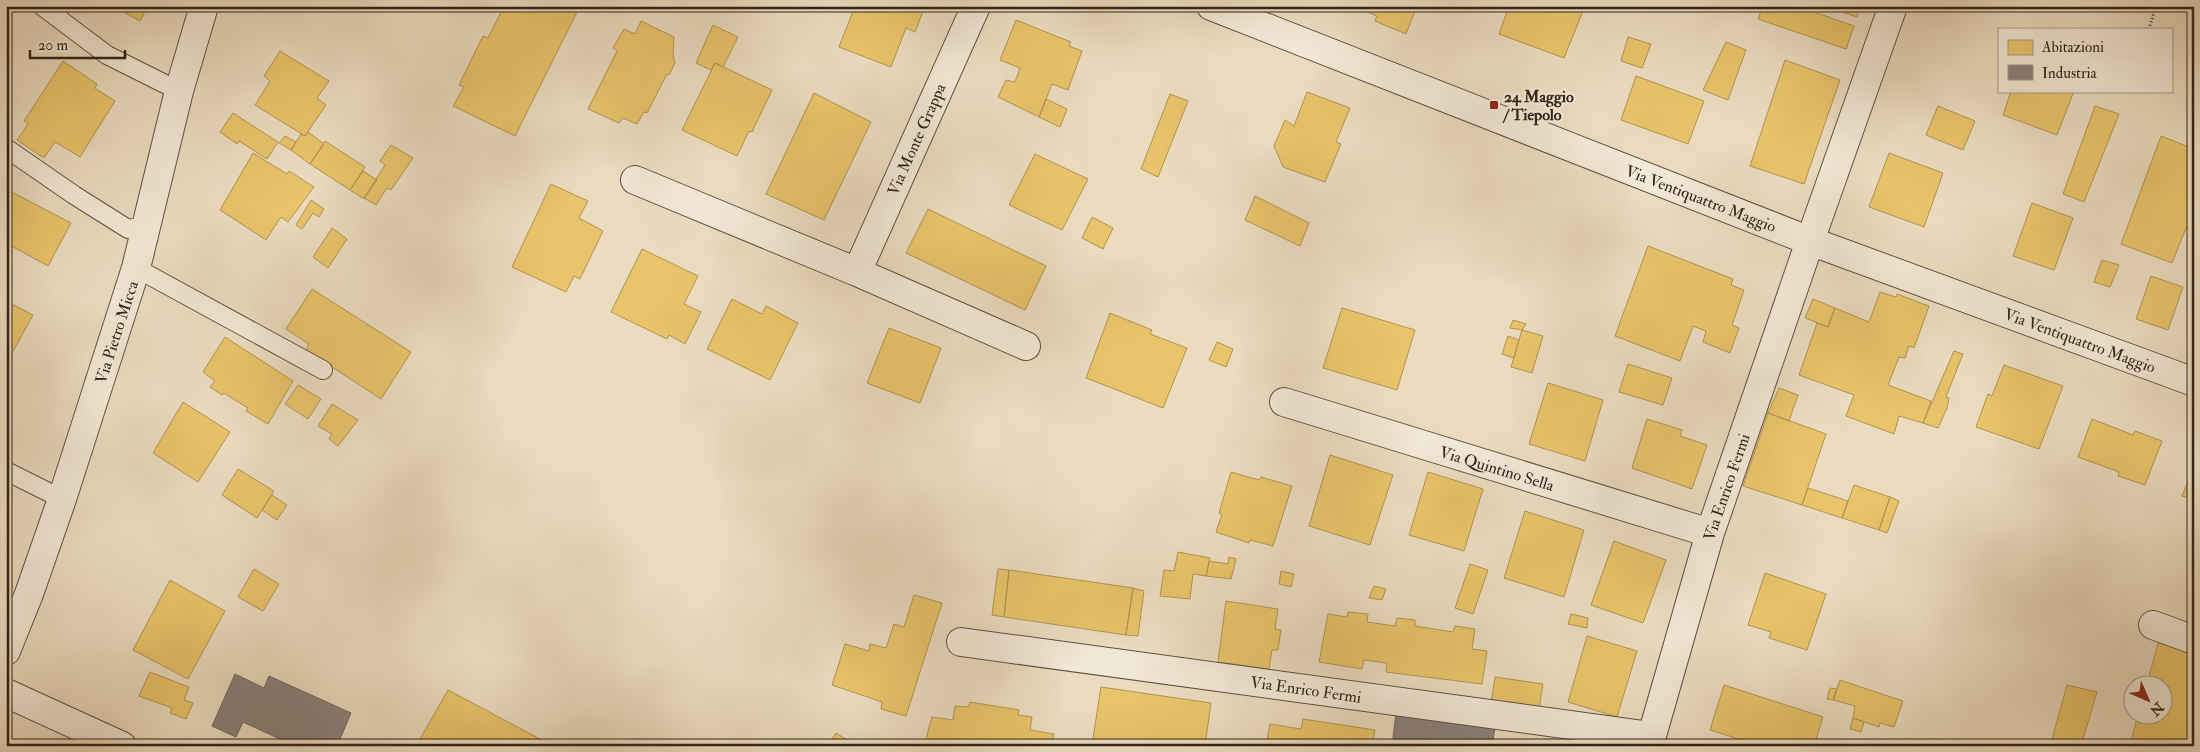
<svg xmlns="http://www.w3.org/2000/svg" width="2200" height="752" font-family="'IM FELL Double Pica',serif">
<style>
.homes{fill:#e9c46a;stroke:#b19451}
.industry{fill:#8a817c;stroke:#6f655e}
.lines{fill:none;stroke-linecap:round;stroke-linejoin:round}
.service-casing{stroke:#5e5241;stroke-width:20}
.minor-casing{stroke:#5e5241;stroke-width:30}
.path{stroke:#2f2417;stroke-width:3;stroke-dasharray:1 2.5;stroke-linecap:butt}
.service{stroke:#f2e8d6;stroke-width:18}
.minor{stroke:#f2e8d6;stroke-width:28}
.poi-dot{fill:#8f2418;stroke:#f2e8d6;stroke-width:2}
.labels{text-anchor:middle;stroke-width:5;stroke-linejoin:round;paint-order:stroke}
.poi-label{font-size:16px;font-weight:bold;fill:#2f2417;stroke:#f2e8d6;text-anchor:start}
.street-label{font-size:16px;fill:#2f2417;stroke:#f2e8d6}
</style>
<rect width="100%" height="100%" fill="#ebdcc0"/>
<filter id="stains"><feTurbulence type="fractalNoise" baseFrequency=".004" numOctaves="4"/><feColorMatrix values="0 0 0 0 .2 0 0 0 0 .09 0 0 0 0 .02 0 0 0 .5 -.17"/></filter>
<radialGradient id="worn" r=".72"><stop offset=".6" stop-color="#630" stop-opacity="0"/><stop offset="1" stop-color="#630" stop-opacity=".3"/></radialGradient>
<path class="homes" d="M113,6H148L140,21Z
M504,6H580L515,136L453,106L464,87L459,85L483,36L488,38Z
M855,6H925L915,32L906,28L891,67L839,47Z
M1361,6H1417L1406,34L1375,21L1377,16L1360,9Z
M1509,6H1585L1564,58L1499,34Z
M1763,6H1797L1854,26L1846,49L1758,19Z
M1825,6H1860L1857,17Z
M1016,20L1071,42L1069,46L1082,51L1068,90L1052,84L1039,117L998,97L1006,80L1015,82L1020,68L1000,60Z
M641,21L674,37L673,55L675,63L669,75L667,74L647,113L644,112L637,124L623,118L619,123L588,109L617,51L613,48L624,29L635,34Z
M713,25L738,37L723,67L715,63L711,70L696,63Z
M1628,37L1651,44L1642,68L1621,61Z
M1726,42L1746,50L1728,100L1703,90Z
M280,51L329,81L317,98L326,105L305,136L255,105L270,81L264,76Z
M1785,60L1840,80L1804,184L1750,166Z
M63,61L97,84L95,88L115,101L80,157L55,142L44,158L17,140L28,124L24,121Z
M715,63L772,90L752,132L749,131L737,156L682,130Z
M1636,76L1704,101L1688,144L1621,120Z
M2011,91H2074L2057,135L2003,115Z
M1307,92L1350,108L1336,142L1341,144L1325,182L1283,167L1274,146L1285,120L1294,126Z
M814,93L871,122L824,220L766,194Z
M1170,94L1188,101L1158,177L1141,169Z
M1046,99L1067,109L1060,127L1039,117Z
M1938,106L1975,121L1963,150L1926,135Z
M2095,106L2119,114L2084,202L2063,194Z
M233,113L278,142L267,159L239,141L237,144L220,132Z
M308,132L324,144L310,164L291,150L301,134L305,136Z
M285,136L296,142L291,150L279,143Z
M2161,136L2194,149V222L2191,230L2186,228L2172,263L2121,244Z
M325,141L365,167L350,190L310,164Z
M391,145L413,158L391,190L387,188L376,205L364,198L385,165L380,161Z
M253,153L287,174L289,171L314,187L288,222L281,217L266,240L220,210Z
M1889,153L1943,173L1924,227L1869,207Z
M1035,154L1088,179L1062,230L1009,205Z
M363,171L377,180L364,199L350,190Z
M551,184L588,201L579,218L603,231L580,279L574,276L566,292L512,267Z
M6,189L71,223L48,266L6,243Z
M1255,196L1309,223L1300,246L1245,220Z
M311,200L324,209L319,217L313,213L302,229L296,225Z
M2032,203L2073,218L2054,270L2013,256Z
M928,209L1046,266L1025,310L906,253Z
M1092,217L1113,228L1103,249L1082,238Z
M332,228L347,239L328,268L313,257Z
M1648,246L1733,279L1731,285L1744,290L1732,325L1739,328L1730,353L1703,342L1706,331L1693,326L1680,361L1615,336Z
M642,249L698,276L684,304L701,312L685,344L669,335L667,339L611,312Z
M2102,260L2119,265L2110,287L2094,282Z
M2151,276L2183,287L2168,330L2136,319Z
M312,289L411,352L381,399L306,350L309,344L286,329Z
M1880,292L1896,297L1897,294L1929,306L1914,348L1909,346L1905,358L1899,357L1888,385L1931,401L1923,423L1899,416L1894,434L1846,416L1854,395L1799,375L1817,323L1828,327L1835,308L1869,322Z
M732,299L762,314L766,306L798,323L770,380L707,349Z
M1813,299L1835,308L1828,327L1805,318Z
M6,301L33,315L6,364Z
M1342,308L1415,330L1397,390L1323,368Z
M1110,313L1152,330L1150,334L1187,348L1163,408L1086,378Z
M1513,320L1526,324L1522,330L1510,328Z
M889,328L941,348L920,403L867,383Z
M1522,330L1543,336L1532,373L1511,367Z
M1508,336L1519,340L1514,358L1502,354Z
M225,337L293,381L268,424L246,411L248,408L224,393L222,395L210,387L215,381L203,372Z
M1217,342L1233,349L1226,367L1209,360Z
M1954,351L1963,354L1946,397L1949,398L1947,408L1938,428L1923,423Z
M1628,364L1672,378L1663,405L1619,392Z
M2004,365L2063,386L2039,449L1976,427L1988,394L1992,396Z
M1548,383L1603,400L1585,461L1529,444Z
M298,385L321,399L308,419L285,404Z
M1779,388L1798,395L1789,421L1768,413Z
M183,402L230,432L198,482L153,453Z
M332,404L358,420L338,446L329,439L332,434L318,426Z
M1768,413L1826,434L1802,505L1743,486Z
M1647,419L1682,430L1680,436L1707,445L1692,489L1632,468Z
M2092,419L2133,435L2135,431L2162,441L2145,485L2118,476L2119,472L2078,457Z
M1330,455L1393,475L1370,545L1309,526Z
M2194,466V500L2182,496Z
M238,469L274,491L257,518L222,495Z
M1231,472L1259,480L1261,477L1292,486L1273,546L1250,540L1249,543L1216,532L1222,514L1219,513Z
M1428,472L1483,489L1464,551L1409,535Z
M1854,485L1890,497L1879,530L1842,518Z
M1808,488L1848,501L1842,518L1802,505Z
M272,495L287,505L277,520L262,510Z
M1890,497L1899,501L1887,533L1879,530Z
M1525,511L1584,530L1564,597L1504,578Z
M1614,541L1666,560L1643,623L1591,605Z
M1178,552L1210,558L1206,576L1193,574L1190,599L1160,596L1164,570L1174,571Z
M1229,557L1236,559L1231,579L1206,576L1209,561L1228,564Z
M1470,564L1488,570L1473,614L1455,608Z
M254,569L279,584L263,611L238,597Z
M998,569L1009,570L1004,617L992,615Z
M1009,570L1133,588L1126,635L1004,617Z
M1281,571L1294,574L1291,587L1279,584Z
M1765,573L1826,594L1807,650L1769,638L1771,632L1748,625Z
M170,580L225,611L188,679L133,650Z
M1374,586L1386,589L1382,600L1369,598Z
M1133,588L1144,591L1138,636L1126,635Z
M914,595L942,603L906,716L881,709L882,702L832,685L845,644L869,651L870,644L886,648L894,624L904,627Z
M1226,601L1278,609L1275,629L1281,630L1278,650H1272L1269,669L1218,662Z
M1348,612L1368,614L1367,622L1395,626L1397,618L1415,620V626L1453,632L1455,626L1475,629L1472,649L1487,651L1482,684L1386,672L1387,663L1364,660L1362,669L1319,662L1328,614L1347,617Z
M1571,614L1588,618L1587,628L1568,624Z
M1587,636L1637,651L1617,717L1568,702Z
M2158,643L2194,653V746H2130L2138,714H2162V684H2147Z
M150,672L189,687L184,700L193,703L186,719L170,713L172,708L139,696Z
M1495,677L1543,684L1538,715L1491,704Z
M1840,680L1903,701L1894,727L1880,723L1879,727L1853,718L1855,706L1833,700Z
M1724,685L1823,717L1814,746H1761L1710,730Z
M2067,685L2097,692L2081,746H2061L2051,743Z
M1101,687L1211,703L1205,746L1092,745Z
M1830,688L1837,689L1833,700L1827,699Z
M448,690L553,746H416Z
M970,702L1019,710L1018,715L1032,717L1030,730L1054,734L1052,746H924L932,717L953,720L955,706L968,707Z
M1853,718L1864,722L1861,732L1850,729Z
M1303,719L1375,730L1372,746H1266L1270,724L1301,729Z
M836,733L857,746H828Z
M1660,739L1684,746H1658Z"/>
<path class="industry" d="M235,674L264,688L269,676L351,713L337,746H295L243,722L236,737L212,726Z
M1396,713L1495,728L1492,746H1392Z"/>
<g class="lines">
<defs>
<path id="service" d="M42,6L107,55L179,91
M6,148L74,195L128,229L146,226
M136,268L323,370
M6,471L62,499"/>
<path id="minor" d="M1211,6L1810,241L2194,382
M635,180L857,272L976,6
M857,272L1026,346
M1284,402L1710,533
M2153,625L2194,640
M961,642L1651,736
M6,651L29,594L62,499L136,268L179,91L204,6
M6,693L122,746
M1649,746L1710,533L1810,241L1893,6"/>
</defs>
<use href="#service" class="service-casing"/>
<use href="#minor" class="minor-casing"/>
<path class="path" d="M2149,29L2156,6"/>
<use href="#service" class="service"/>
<use href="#minor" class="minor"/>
</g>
<rect class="poi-dot" x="1489" y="100" width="10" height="10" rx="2.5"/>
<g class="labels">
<g class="poi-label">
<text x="1504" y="102">24 Maggio<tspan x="1504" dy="18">/ Tiepolo</tspan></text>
</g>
<g class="street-label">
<text transform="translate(916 139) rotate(-66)" y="6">Via Monte Grappa</text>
<text transform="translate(1701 198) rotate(21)" y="6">Via Ventiquattro Maggio</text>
<text transform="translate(116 332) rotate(-72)" y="6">Via Pietro Micca</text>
<text transform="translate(2080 340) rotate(20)" y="6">Via Ventiquattro Maggio</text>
<text transform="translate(1497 468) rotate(17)" y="6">Via Quintino Sella</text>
<text transform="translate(1726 487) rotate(-71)" y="6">Via Enrico Fermi</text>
<text transform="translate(1306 689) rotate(8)" y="6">Via Enrico Fermi</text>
</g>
</g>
<rect width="2200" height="752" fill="none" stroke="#ebdcc0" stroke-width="25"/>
<rect x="8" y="8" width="2185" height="737" fill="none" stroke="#2f2417" stroke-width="2.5"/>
<rect x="12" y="12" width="2175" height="727" fill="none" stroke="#2f2417"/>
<rect x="1998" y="28" width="175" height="65" fill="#f2e8d6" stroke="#a49a8a"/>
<rect x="2008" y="40" width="25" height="15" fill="#e9c46a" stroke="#a49a8a"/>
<text x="2042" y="52" font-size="15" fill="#2f2417">Abitazioni</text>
<rect x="2008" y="65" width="25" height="15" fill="#8a817c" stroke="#a49a8a"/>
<text x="2042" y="78" font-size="15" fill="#2f2417">Industria</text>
<g transform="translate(2148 700) rotate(135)"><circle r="24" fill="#f2e8d6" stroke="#a49a8a"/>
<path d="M0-4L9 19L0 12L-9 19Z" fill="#8f2418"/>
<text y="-8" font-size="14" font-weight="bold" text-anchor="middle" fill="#2f2417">N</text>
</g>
<path d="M30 50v8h95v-8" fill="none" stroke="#2f2417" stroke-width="2.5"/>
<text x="38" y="50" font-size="15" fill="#2f2417" stroke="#f2e8d6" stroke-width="4" paint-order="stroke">20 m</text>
<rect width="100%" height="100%" filter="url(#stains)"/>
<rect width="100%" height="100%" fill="url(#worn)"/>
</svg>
